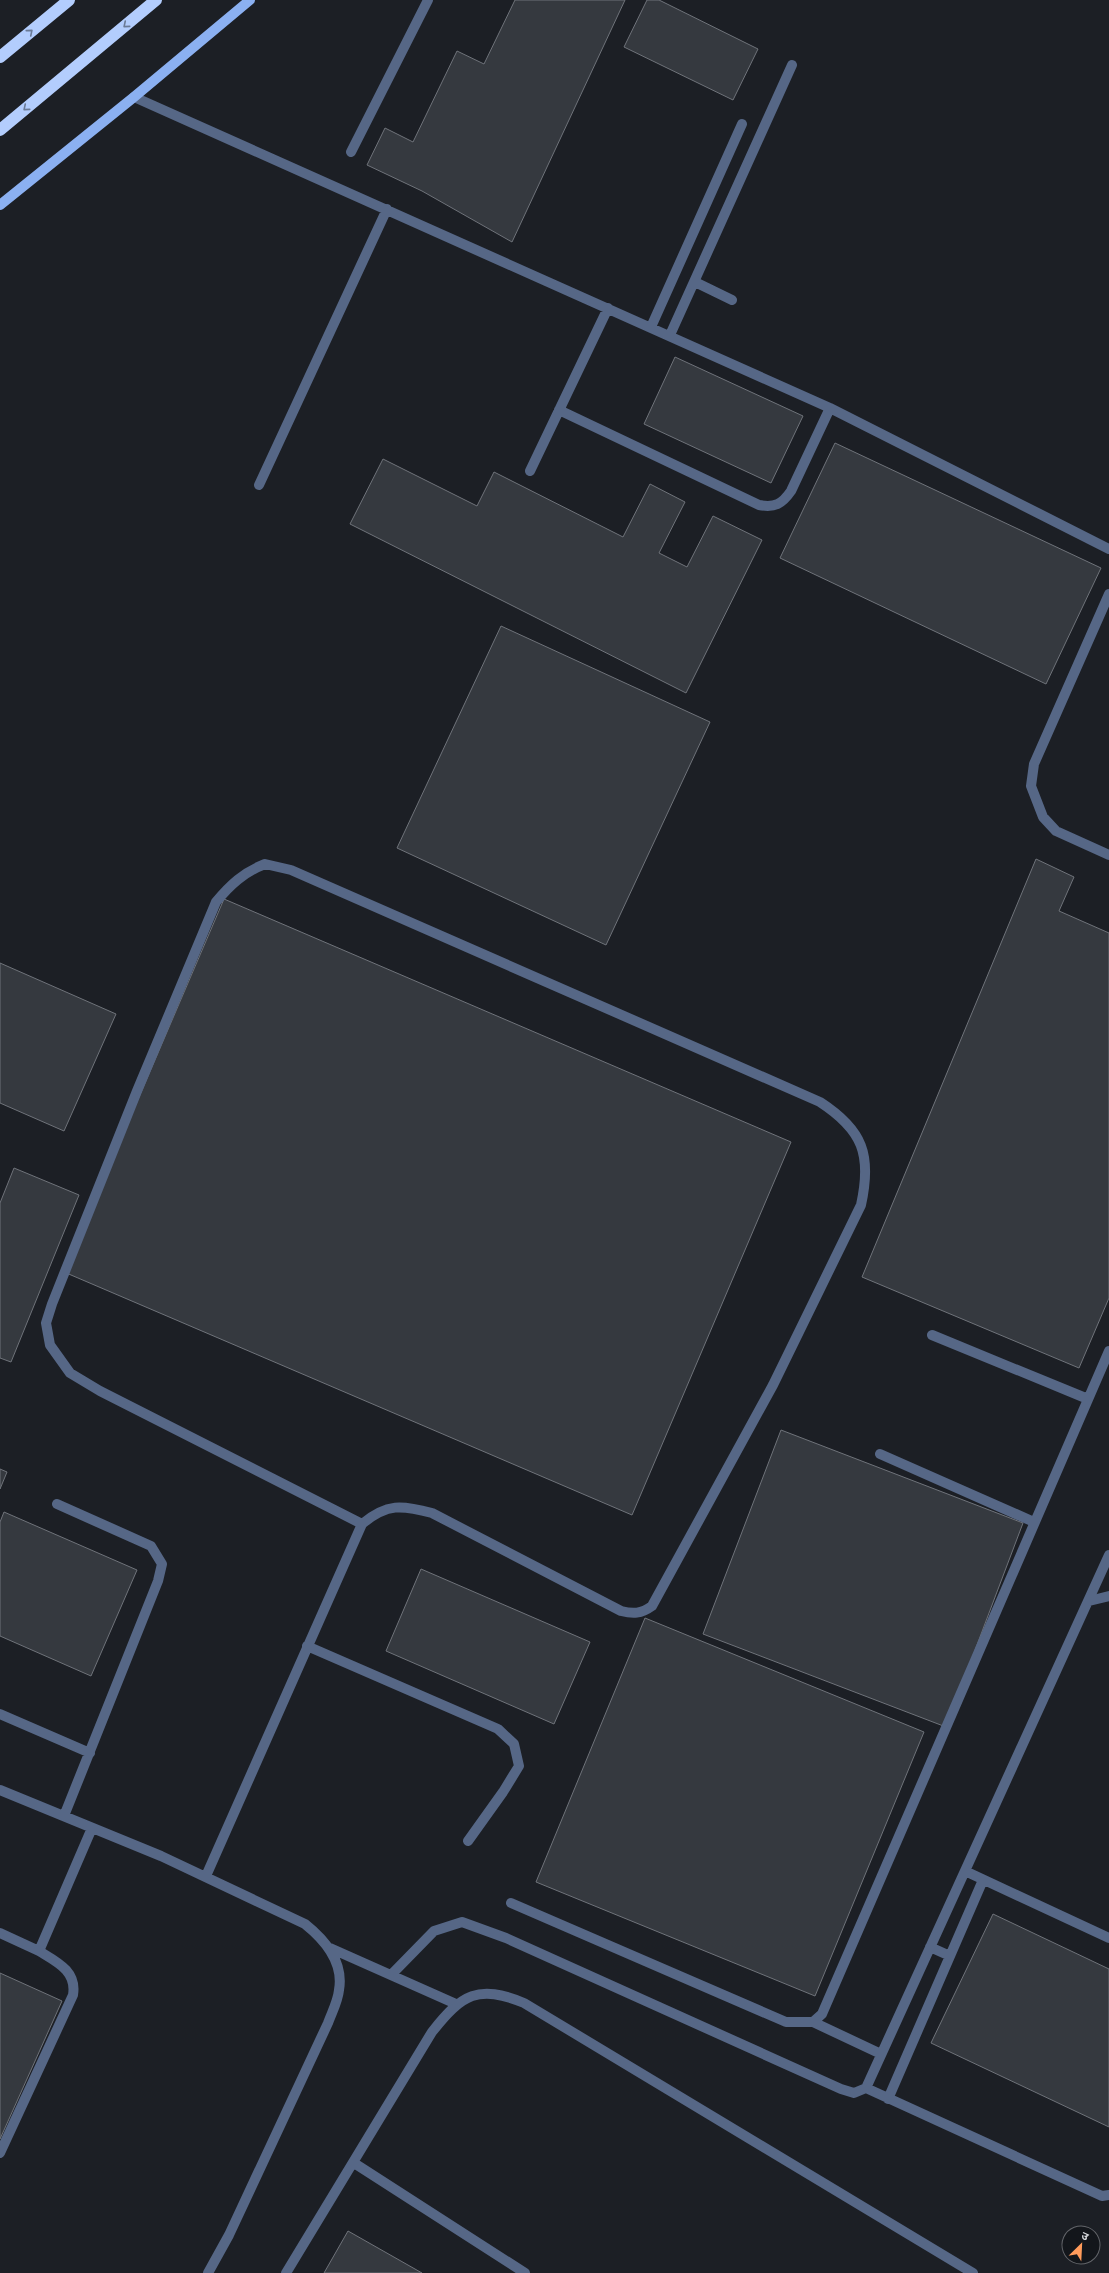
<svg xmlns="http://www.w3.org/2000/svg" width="1109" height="2273" font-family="Cabin,'Noto Sans Devanagari',sans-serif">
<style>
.building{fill:#35393f;stroke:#6f737a}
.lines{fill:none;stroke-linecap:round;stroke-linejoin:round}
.minor{stroke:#566786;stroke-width:10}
.major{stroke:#8bb0f1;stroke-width:10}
.highway{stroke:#b3cdfd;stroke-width:12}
.oneway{stroke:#6b7b97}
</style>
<rect width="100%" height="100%" fill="#1c1f25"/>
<path class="building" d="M515,0H625L512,242L422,191L367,165L385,128L413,142L457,51L484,64Z
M647,0H659L758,49L733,100L624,47Z
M675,357L803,416L771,483L644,424Z
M835,443L1101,568L1046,684L780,558Z
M383,459L477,506L494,472L623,537L650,484L685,502L659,553L687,567L713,516L762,540L686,693L350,524Z
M501,626L710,722L606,945L397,848Z
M1036,859L1074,877L1059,911L1109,933V1298L1079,1368L862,1277Z
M224,899L791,1142L632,1515L64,1272Z
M0,963L116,1014L64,1131L0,1103Z
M14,1168L79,1195L11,1362L0,1358V1203Z
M781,1430L1023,1523L946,1727L703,1634Z
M0,1469L7,1472L0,1489Z
M4,1512L137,1570L91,1676L0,1636V1522Z
M421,1569L590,1642L554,1724L386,1651Z
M645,1618L924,1732L815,1996L536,1882Z
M993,1914L1109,1969V2127L931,2043Z
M0,1973L62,2001L0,2139Z
M348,2231L422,2273H324Z"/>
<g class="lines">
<path class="minor" d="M134,97L830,408L1109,549
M351,152L428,0
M695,282L732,300
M651,327L742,124
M670,335L792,65
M559,410L759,505C775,508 782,504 791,491L830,408
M530,471L608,308
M259,485L387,209
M1109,594L1034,764L1031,786L1043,817L1056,831L1109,855
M932,1335L1088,1399
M880,1454L1034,1522
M57,1504L151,1546L162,1564L158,1581L64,1816
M1089,1601L1109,1596
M307,1646L498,1729L514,1744L519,1766L503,1792L468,1841
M0,1714L90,1753
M0,1790L161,1856L305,1924C325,1940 344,1962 339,1990C338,2001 332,2012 328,2023L229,2235L208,2273
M965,1871L1109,1938
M206,1876L362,1524C387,1503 402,1505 432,1513L621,1611C633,1614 641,1614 652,1606L773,1385L861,1205C872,1155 863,1130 820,1102L291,870L265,864C244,872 230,885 216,902L137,1091L52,1304L46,1323L50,1345L70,1373L100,1391L362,1524
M511,1903L786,2022H813L822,2014L1109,1351
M0,1933L39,1951L92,1828
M930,1947L950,1956
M330,1948L456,2004
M391,1975L434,1931L462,1922L506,1938L841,2089L854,2093L866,2088L1109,1555
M813,2022L881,2054
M866,2088L1102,2196L1109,2195
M888,2099L983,1880
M0,2153L73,1995C77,1971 57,1962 39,1951
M354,2163L525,2273
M286,2273L432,2032C462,1994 478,1984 524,2003L973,2273"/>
<path class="major" d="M0,205L134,97L250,0"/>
<path class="highway" d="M0,57L69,0
M0,130L156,0"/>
</g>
<defs><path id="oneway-chevron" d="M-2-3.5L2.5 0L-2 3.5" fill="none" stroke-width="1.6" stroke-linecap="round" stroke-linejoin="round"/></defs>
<g class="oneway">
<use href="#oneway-chevron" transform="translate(126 25) rotate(140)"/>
<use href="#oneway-chevron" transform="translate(30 32) rotate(-40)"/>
<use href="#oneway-chevron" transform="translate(26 108) rotate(140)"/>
</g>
<g transform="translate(1081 2245) rotate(24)"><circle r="19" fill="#13161b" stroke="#63656a"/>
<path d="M0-3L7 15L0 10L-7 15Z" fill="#ff9b5b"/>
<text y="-6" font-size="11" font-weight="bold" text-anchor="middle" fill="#dadce0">उ</text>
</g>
</svg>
